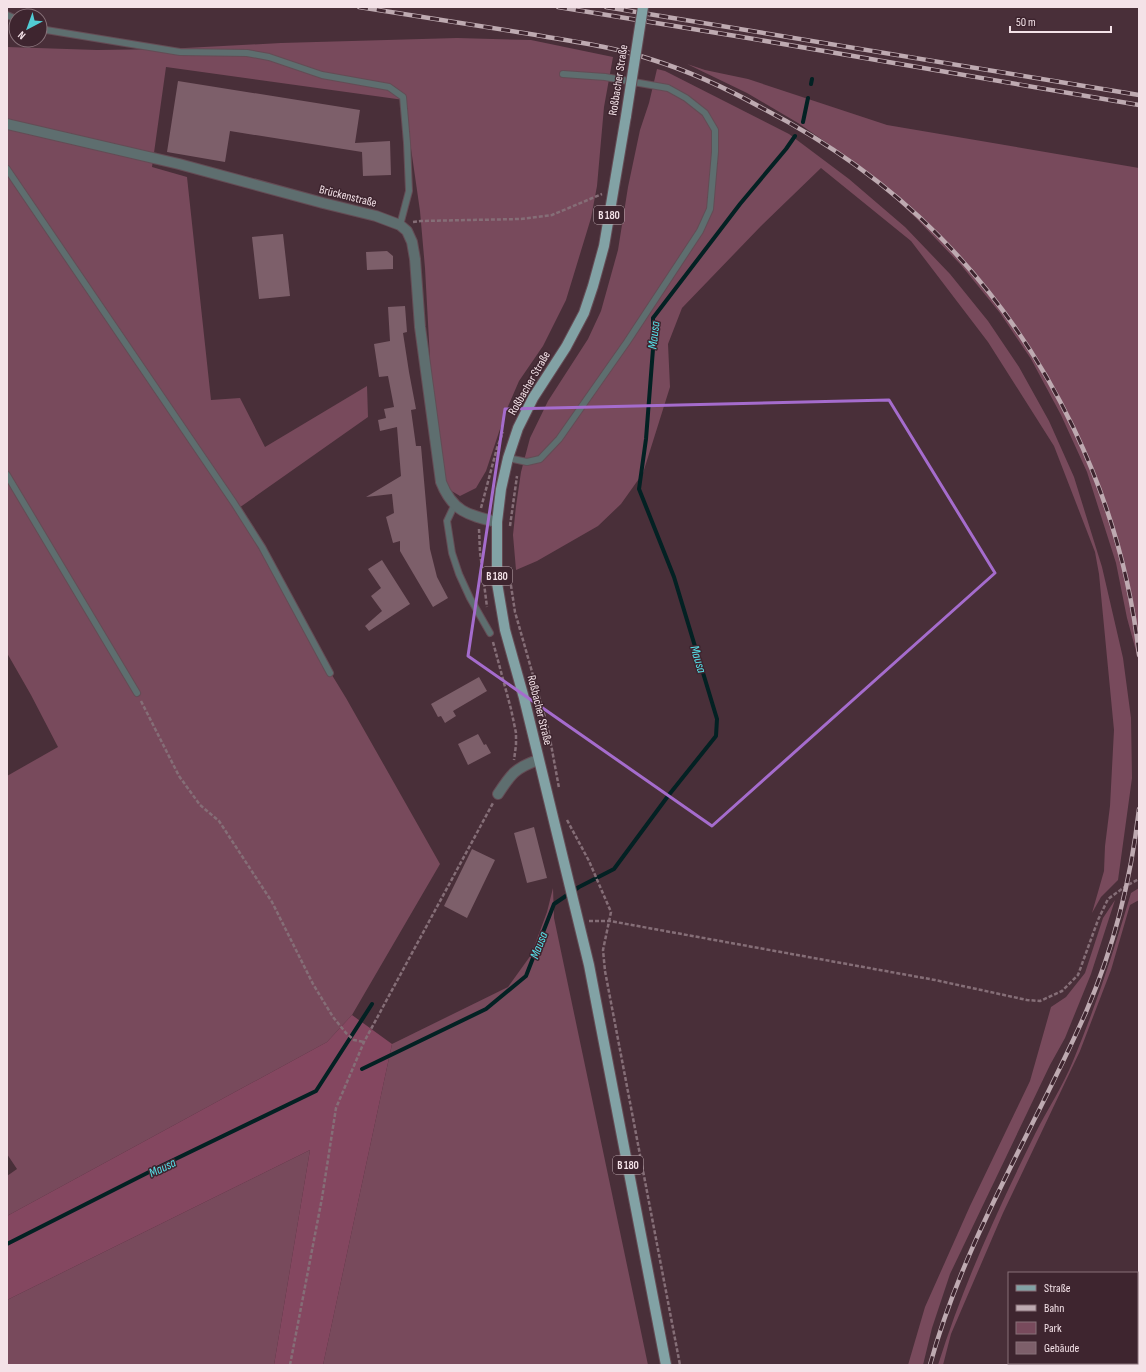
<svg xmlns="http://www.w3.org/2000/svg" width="1146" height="1372" font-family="'Sofia Sans Condensed',sans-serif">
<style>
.green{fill:#784a5c}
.forest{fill:#844760}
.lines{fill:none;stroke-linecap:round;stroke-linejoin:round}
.stream{stroke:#032123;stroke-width:4}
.building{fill:#7d5f6a}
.lane-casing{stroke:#644c55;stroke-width:8}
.street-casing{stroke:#644c55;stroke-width:12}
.primary-casing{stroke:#644c55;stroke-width:12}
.path{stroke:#856e77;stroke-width:2.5;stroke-dasharray:4 2;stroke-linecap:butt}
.lane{stroke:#5e6e6f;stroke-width:6}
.street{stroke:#5e6e6f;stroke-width:10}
.primary{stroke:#82a2a5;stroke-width:10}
.rail-casing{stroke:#beaab1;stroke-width:4.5}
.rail{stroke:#3e252f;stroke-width:3;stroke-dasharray:9;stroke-linecap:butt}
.primary-bridge-casing{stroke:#644c55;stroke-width:12;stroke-linecap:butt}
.primary-bridge{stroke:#82a2a5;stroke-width:10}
.marked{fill:none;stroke:#a56ccd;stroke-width:3;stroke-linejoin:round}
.labels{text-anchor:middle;stroke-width:3;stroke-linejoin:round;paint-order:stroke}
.shield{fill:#3e252f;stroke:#bda9b0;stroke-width:1}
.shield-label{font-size:11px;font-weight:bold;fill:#f4e2e8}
.street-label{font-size:12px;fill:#f4e2e8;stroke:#3e252f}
.water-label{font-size:13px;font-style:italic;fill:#56e1ea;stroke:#3e252f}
</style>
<rect width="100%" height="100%" fill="#492f39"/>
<path class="green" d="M457,38L531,40L613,57L604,107L597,186L591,218L566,300L543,346L519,381L506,411L486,471L476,488L460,496L450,490L436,469L425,268L420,211L404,100L166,67L152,167L187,177L211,400L240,398L265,447L367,386L368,417L236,510L276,578L291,608L346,698L440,864L352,1015L327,1042L7,1216V1176L17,1169L7,1154V776L58,747L31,695L7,653V47L97,50L166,49L281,43Z
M687,64L705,70L748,79L887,125L1139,168V662L1127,618L1116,563L1087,472L1061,415L1031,359L1000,313L961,265L915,217L860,166L798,123L747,93Z
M657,69L665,71L789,134L849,179L905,227L950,274L988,321L1019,367L1049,421L1074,477L1102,567L1123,658L1131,718L1132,778L1118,880L1101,897L1092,913L1104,871L1105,846L1110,806L1114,730L1099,574L1095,552L1054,446L988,342L911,241L821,168L761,226L682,308L668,344L670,387L643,473L621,504L598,526L537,561L516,570L513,535L516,506L521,472L530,438L548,401L588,339L601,311L618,250L628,187L640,130L649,103Z
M553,888L554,918L648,1365H323L392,1044L508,987L531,955L547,912Z
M1139,888V900L1130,905L1111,970L1080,1051L1003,1213L951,1334L943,1365H938C963,1285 998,1209 1035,1134C1047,1110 1063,1086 1073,1061C1096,1006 1114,950 1131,893Z
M1115,900L1091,974L1065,1038L1050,1065L950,1274L932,1328L923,1365H908L925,1307L970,1206L1030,1081L1051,1007L1066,997L1085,973L1103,918Z
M310,1150L274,1365H7V1300Z"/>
<path class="forest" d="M352,1015L392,1044L323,1365H274L310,1150L7,1300V1216L327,1042Z"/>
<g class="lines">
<path class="stream" d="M811,84L812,79
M803,122L808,98
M362,1069L486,1009L526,976L554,904L579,887L614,869L668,796L716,736L717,719L674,577L639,489L646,439L653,349V318L740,204L786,149L795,136
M7,1244L159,1167L316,1091L372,1004"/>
</g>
<path class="building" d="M178,81L360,110L355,143L390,141L391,175L363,176L362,152L230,131L225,162L167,152Z
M283,234L290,296L259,299L252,237Z
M387,251L393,256V269L367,270L366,252Z
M405,306L407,332L403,333L409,372L416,409L411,410L416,446H421L430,549L437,577L448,598L433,607L400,551V541L393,543L386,517L394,513L392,494L366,497L401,476L397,427L380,431L378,420L386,418L384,409L394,407L388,376L379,377L374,344L390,341L388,307Z
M382,560L410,604L369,631L365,626L382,611L371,596L381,588L368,569Z
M479,677L487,691L453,711L456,716L445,723L441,716L438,717L431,704Z
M478,734L484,745L486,744L491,753L468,765L458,744Z
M534,827L547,878L527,883L514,833Z
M472,849L495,860L467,918L444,906Z"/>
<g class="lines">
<defs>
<path id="lane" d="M7,15L16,19
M40,29L180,52L247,53L269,57L322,75L389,87L403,97L407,143L409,191L400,225
M7,169L234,503L262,547L330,673
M508,458L527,462L540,459L559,439L627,342L700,231L710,209L715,152V130L705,113L686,98L668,88L605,77L563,74
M7,475L137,693
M454,506L447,521L452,553L459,574L470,598L490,633"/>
<path id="street" d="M7,124L179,164L323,203L376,216L400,225L407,231L412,242L415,259L420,327L441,482C453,512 468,515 497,522
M498,794C511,774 515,768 538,760"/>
<path id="primary" d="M626,116L604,246L593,286L584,313L566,347L533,398L518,428L508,458L501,489L497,522V583L505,630L524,698L589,965L666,1365"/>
</defs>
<use href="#lane" class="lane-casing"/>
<use href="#street" class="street-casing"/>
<use href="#primary" class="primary-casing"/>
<path class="path" d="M413,222L421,221L520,219L552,215L602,194
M481,508L497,448L503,432
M510,526L517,476
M479,529L480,552L487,607
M510,579L515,612L548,728L559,788
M493,642L511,709L516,733V745L514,760
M141,701L179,776L200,805L219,821L272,902L313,984L333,1017L346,1033L354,1040L364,1042
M567,820L589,861L611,912L603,950L605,971L680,1365
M589,921H610L935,980L1027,1000L1040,1001L1062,991L1078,975L1098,920L1108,899L1126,886L1139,879
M290,1365L322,1198L336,1108L364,1042L493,803"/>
<use href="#lane" class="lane"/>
<use href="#street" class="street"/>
<use href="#primary" class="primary"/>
<defs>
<path id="rail" d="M359,7C416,16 473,25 530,34C570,41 611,46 650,59C689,71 726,88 762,108C826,141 887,184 938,235C1049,347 1122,499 1139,655
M558,7L748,38L1139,105
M606,7L1139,95
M930,1365C964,1240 1034,1130 1086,1012C1114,947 1131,879 1139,809"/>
</defs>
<use href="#rail" class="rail-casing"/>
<use href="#rail" class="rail"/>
<defs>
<path id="primary-bridge" d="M626,116L643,7"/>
</defs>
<use href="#primary-bridge" class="primary-bridge-casing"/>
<use href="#primary-bridge" class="primary-bridge"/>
</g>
<path class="marked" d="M889,400L995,573L712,826L468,656L505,409Z"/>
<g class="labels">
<g class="shield">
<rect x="594" y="206" width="30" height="18" rx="3"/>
<rect x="482" y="567" width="30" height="18" rx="3"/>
<rect x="613" y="1156" width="30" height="18" rx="3"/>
</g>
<g class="shield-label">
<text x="609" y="219">B 180</text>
<text x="497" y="580">B 180</text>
<text x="628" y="1169">B 180</text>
</g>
<g class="street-label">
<text transform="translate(618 80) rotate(-81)" y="4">Roßbacher Straße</text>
<text transform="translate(348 196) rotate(14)" y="4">Brückenstraße</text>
<text transform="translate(529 383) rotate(-60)" y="4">Roßbacher Straße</text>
<text transform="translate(540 710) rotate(76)" y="4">Roßbacher Straße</text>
</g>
<g class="water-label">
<text transform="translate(653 335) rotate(-83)" y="5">Mausa</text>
<text transform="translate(699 659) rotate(73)" y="5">Mausa</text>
<text transform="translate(538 945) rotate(-69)" y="5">Mausa</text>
<text transform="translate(162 1167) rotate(-26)" y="5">Mausa</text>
</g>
</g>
<rect width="1146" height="1372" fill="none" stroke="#f4e2e8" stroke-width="16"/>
<rect x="1008" y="1272" width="130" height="92" fill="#3e252f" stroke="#877179"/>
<rect x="1016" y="1285" width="20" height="6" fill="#82a2a5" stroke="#877179"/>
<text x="1044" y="1292" font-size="12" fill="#f4e2e8">Straße</text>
<rect x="1016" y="1305" width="20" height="6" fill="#beaab1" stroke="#877179"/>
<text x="1044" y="1312" font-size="12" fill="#f4e2e8">Bahn</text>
<rect x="1016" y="1322" width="20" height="12" fill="#784a5c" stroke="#877179"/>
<text x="1044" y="1332" font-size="12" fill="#f4e2e8">Park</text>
<rect x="1016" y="1342" width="20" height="12" fill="#7d5f6a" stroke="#877179"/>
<text x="1044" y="1352" font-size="12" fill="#f4e2e8">Gebäude</text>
<g transform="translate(28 28) rotate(221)"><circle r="19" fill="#3e252f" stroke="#877179"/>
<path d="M0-3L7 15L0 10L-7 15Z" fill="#51ccd4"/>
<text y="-6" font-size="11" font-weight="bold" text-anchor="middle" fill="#f4e2e8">N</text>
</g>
<path d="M1010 26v6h101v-6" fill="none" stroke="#f4e2e8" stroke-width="2"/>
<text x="1016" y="26" font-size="12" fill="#f4e2e8" stroke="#3e252f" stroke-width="3" paint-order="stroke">50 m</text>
</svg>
